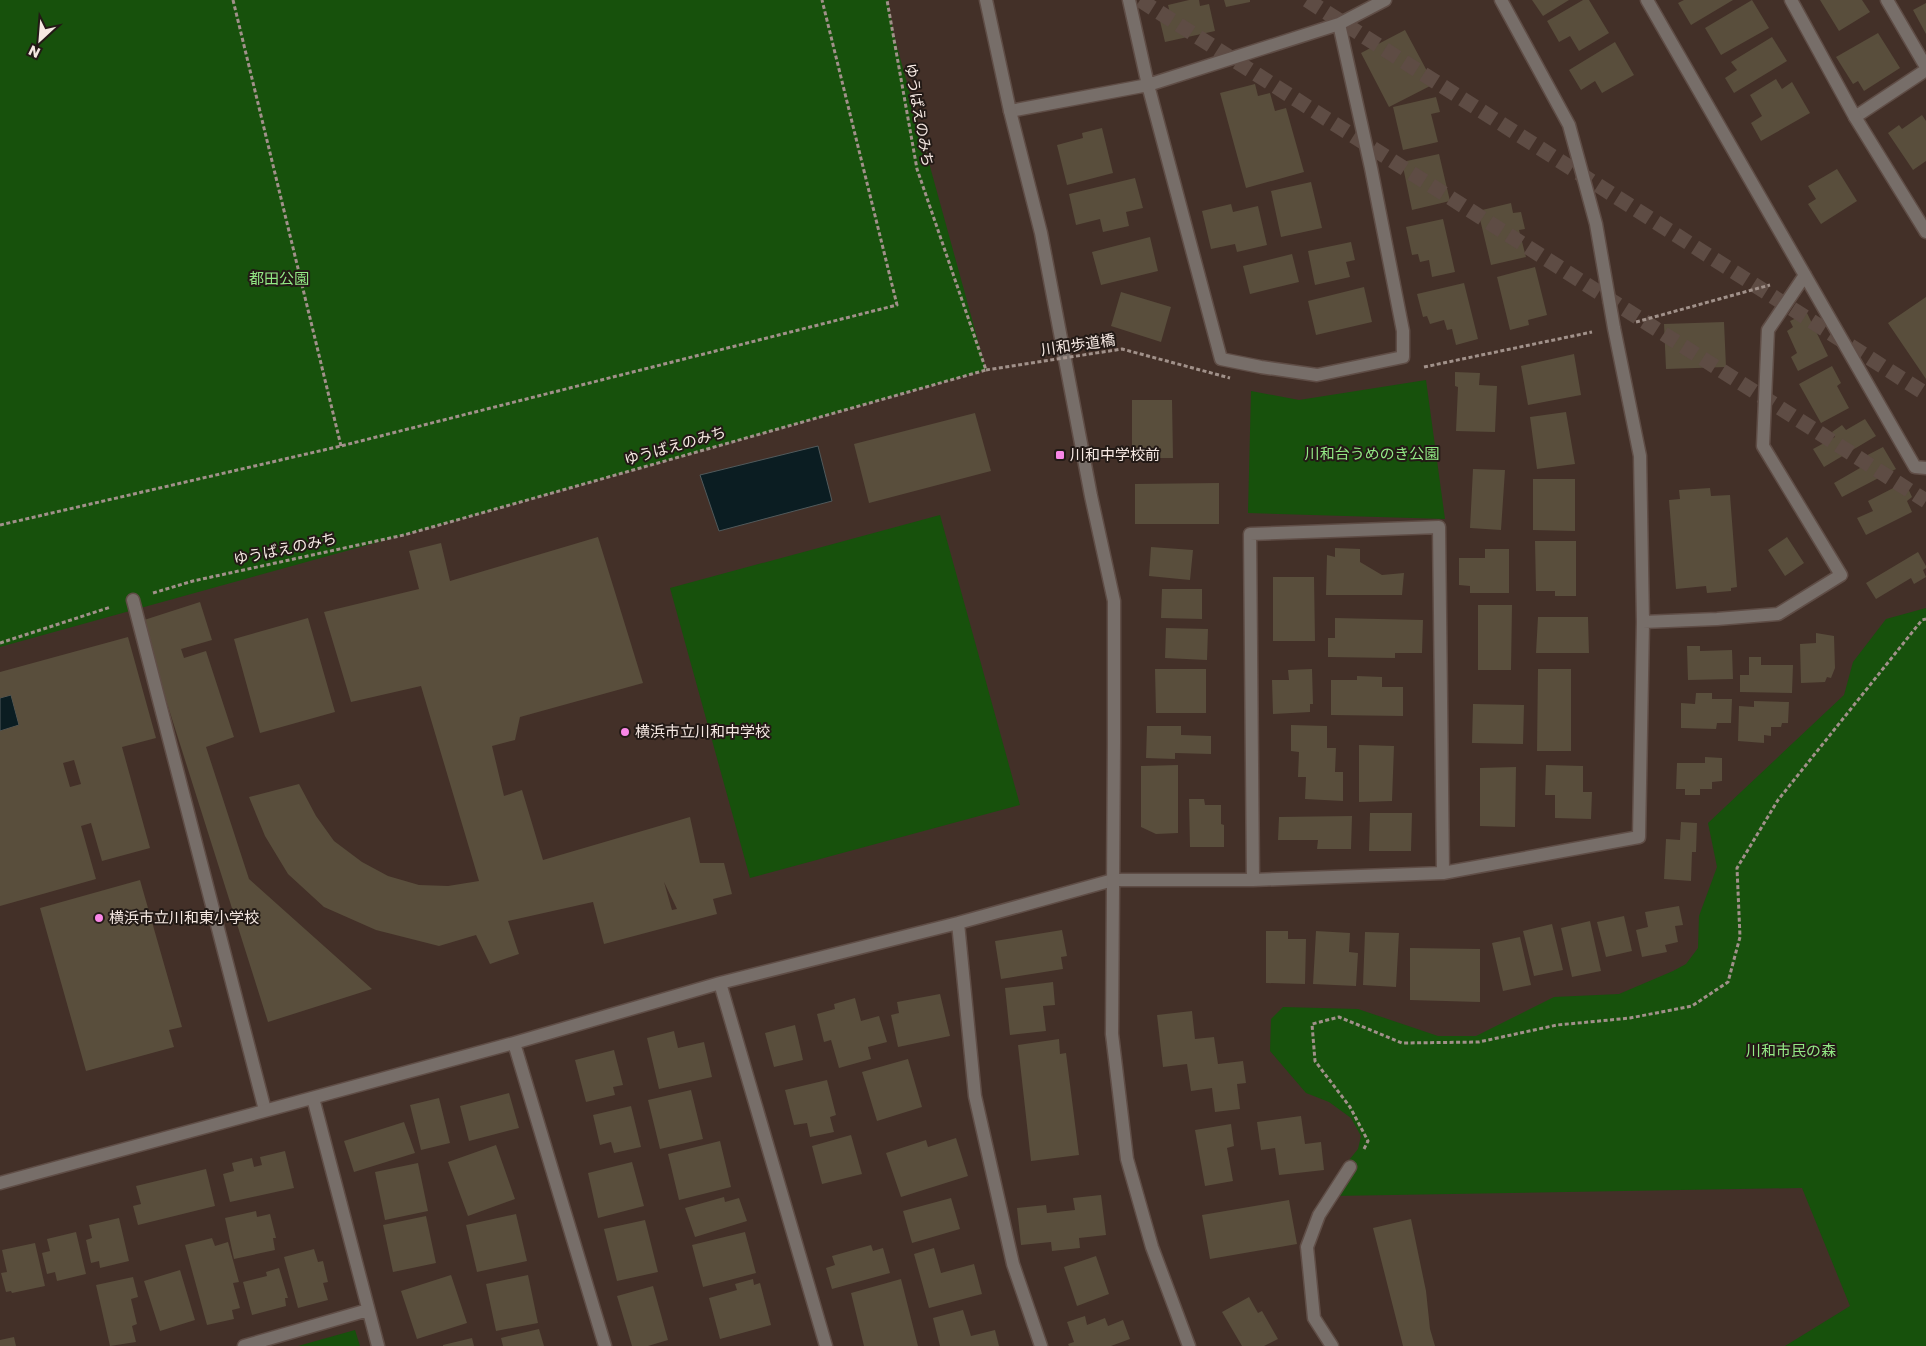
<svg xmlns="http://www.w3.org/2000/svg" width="1926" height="1346" font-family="Poppins,'Noto Sans JP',sans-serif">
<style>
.green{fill:#17510c}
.water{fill:#0b1d22;stroke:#515a5c}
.building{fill:#594e3c;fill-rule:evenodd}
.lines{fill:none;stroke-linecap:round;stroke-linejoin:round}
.motorway-tunnel{stroke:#5e4c44;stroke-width:15;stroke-dasharray:15 8;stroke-linecap:butt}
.service-casing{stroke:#5f4d46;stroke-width:15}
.pedestrian-casing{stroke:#5f4d46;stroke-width:15}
.minor-casing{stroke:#5f4d46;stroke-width:15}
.tertiary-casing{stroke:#5f4d46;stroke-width:15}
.path{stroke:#a1918a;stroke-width:3;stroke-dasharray:4 2.5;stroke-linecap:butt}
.service{stroke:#776e69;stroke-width:12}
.pedestrian{stroke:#776e69;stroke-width:12}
.minor{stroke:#776e69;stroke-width:12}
.tertiary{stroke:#776e69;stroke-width:12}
.path-bridge{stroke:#a1918a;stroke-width:3;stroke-dasharray:4 2.5;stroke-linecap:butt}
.poi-dot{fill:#fa87e7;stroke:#231a16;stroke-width:2}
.labels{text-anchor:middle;stroke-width:4;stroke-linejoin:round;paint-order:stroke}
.street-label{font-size:15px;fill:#f5e8e2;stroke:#231a16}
.park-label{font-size:15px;fill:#93e985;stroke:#231a16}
.poi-label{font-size:15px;fill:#f5e8e2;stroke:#231a16;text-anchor:start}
</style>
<rect width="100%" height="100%" fill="#433028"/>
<path class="green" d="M0,0H888L893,32L986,370L451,522L0,647Z
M1426,380L1445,519L1248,513L1251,391L1299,400Z
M940,515L1020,805L750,878L670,588Z
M1926,608V1346H1785L1850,1306L1802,1188L1332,1196L1333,1180L1358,1149L1361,1136L1351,1118L1329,1102L1306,1093L1270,1051L1271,1019L1283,1007L1358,1009L1438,1036H1476L1554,997L1619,994L1673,971L1686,964L1698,948L1699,916L1717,867L1708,823L1844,695L1853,662L1886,619Z
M355,1330L360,1346H298Z"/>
<path class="water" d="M818,446L832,501L719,531L700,475Z
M11,695L19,725L0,731V698Z"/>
<path class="building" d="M1189,0H1199L1200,6L1209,4L1215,31L1165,42L1160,21L1171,18L1168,5Z
M1224,0H1250V2L1226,7Z
M1532,0H1569L1543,16Z
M1583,0H1589L1609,33L1579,51L1570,36L1559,42L1547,21Z
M1684,0H1733L1691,25L1678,3Z
M1752,0L1769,28L1721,55L1705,28Z
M1820,0H1862L1870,12L1839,31Z
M1926,3V34L1913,10Z
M1405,30L1434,84L1389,107L1361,53Z
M1878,33L1900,68L1864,91L1858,81L1853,84L1836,57Z
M1772,37L1787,61L1734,93L1725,78L1737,70L1731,62Z
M1615,42L1634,75L1602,93L1595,81L1581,90L1569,70Z
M1776,79L1782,89L1792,82L1810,113L1761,141L1751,123L1762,116L1750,95Z
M1255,84L1258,96L1270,93L1275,111L1286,108L1304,172L1246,188L1220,93Z
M1436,97L1440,112L1431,114L1438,142L1403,150L1393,107Z
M1922,115L1926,121V161L1913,170L1888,133L1899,125L1902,129Z
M1102,128L1113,173L1067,185L1057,145L1083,138L1082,133Z
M1439,154L1450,201L1412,210L1402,162Z
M1837,169L1857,201L1821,224L1808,204L1816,199L1808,186Z
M1135,178L1143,208L1126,212L1129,226L1103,232L1100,219L1076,225L1069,194Z
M1311,182L1322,228L1281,237L1271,191Z
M1511,203L1513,213L1521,212L1525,229L1519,230L1526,257L1491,265L1478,211Z
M1231,204L1233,212L1258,206L1267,245L1237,252L1235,244L1211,249L1202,211Z
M1443,219L1455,272L1432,277L1429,260L1420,262L1418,254L1412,255L1406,227Z
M1150,237L1158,271L1101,285L1092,252Z
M1351,242L1355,260L1346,262L1350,277L1315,285L1308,251Z
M1292,254L1299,282L1250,294L1243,266Z
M1535,267L1547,315L1528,320L1529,325L1510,330L1497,277Z
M1464,283L1478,339L1456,345L1452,329L1447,330L1444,320L1430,324L1427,316L1423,317L1417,294Z
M1364,287L1372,322L1316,335L1308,301Z
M1121,292L1171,307L1161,342L1111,326Z
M1926,297V379L1888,323Z
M1807,313L1828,356L1798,371L1791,357L1797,353L1787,331L1793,327L1790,321Z
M1724,322L1726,367L1666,369L1664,324Z
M1574,354L1581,395L1528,405L1521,366Z
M1832,366L1841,383L1837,386L1849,408L1821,423L1799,384Z
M1455,372L1480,373L1479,385L1497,386L1495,432L1456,431L1458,387L1455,386Z
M1132,400H1172L1173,458H1132Z
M1566,412L1575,464L1537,469L1530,417Z
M975,413L991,471L869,503L854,444Z
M1865,419L1876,436L1824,467L1813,449L1835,437L1832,432L1842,425L1846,430Z
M1883,447L1896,469L1842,497L1834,483L1860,468L1856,461Z
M1473,469L1505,470L1501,530L1470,528Z
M1533,479H1575V531L1533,530Z
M1905,482L1912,497L1907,501L1912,512L1866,535L1857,518L1873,511L1868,501Z
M1219,483V524H1135V484Z
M1710,488L1711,496L1730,495L1737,587L1731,588V591L1707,593L1706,586L1676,589L1669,500L1680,499L1679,490Z
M598,537L643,683L520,717L515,740L492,746L504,796L522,790L543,860L690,817L700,863H724L732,894L713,899L717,914L604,944L593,902L508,921L519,954L490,964L476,935L439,946L376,930L324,907L288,874L265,836L249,797L299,784L316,816L334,841L362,862L388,876L419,885L448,886L479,881L421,686L351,702L324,612L419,589L409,551L441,543L450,581ZM664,882L677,909L672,910Z
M1787,537L1804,563L1785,576L1768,550Z
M1535,541H1576V596H1555V591H1536Z
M1151,547L1193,550L1190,580L1149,576Z
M1335,548L1360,549V562L1382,575L1404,573L1402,595H1326L1327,555L1335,557Z
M1485,549H1509V593H1470V586L1459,585V558H1485Z
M1918,552L1926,566V568L1923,570L1926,577L1914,584L1911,578L1876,599L1866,583Z
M1273,577H1314L1315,641H1273Z
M1162,589H1202V619L1161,618Z
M200,602L212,640L181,649L184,658L206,651L234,737L206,747L249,879L372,989L268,1022L141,621Z
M1478,605H1512L1511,670H1478Z
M1538,617H1588L1589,653H1536Z
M308,618L335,712L260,733L234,639Z
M1335,618L1423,620L1422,653H1395V658L1328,657V638H1335Z
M1166,628L1208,629L1207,660L1165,658Z
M1816,633L1834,636L1835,668L1831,678L1827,677L1825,682L1801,683L1800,644L1816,643Z
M128,637L156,738L122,747L150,848L102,861L91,823L81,826L96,879L0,906V731L19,725L11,695L0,698V672ZM74,760L81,784L70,787L63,763Z
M1687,646H1700V651L1732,650L1733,679L1688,680Z
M1749,657H1761V665H1793L1792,693L1740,692V675H1749Z
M1155,669H1206V713H1156Z
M1312,669L1313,704H1310V712L1273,714L1272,680H1289L1288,670Z
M1538,669H1571V751H1537Z
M1357,676L1382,677V687H1403V716L1331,715V680H1357Z
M1696,693H1712V699H1732L1731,723H1717L1716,729L1681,728V703L1695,704Z
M1754,701L1789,702L1788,723H1782L1781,727H1771V736L1764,735V743L1738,741L1739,706L1754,707Z
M1473,704L1524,705L1523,744L1472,743Z
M1291,725L1327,726V748H1336L1335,772H1343V801L1305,799L1306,777H1298L1299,752L1291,751Z
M1147,726H1181V735L1211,736V754L1175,753V759L1146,758Z
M1359,745L1394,746L1392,801L1359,802Z
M1705,757L1722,758V781L1712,782V789H1700V795H1685V789H1676L1677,763H1705Z
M1178,765V833L1156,834L1141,827V766Z
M1546,765L1583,766V792H1592L1591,819L1555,818V795H1545Z
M1516,767L1515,827L1480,826V768Z
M1189,799H1204L1205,805H1221V824L1224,825V847H1190Z
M1370,813H1412L1411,851H1369Z
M1352,816L1351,849H1317L1318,840H1278L1279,817Z
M1681,822L1697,823L1696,852H1692L1691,881L1664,879L1666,839L1680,840Z
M140,880L182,1027L169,1030L174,1047L86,1071L40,908Z
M1679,906L1683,925L1675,926L1678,942L1665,945L1667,952L1642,957L1636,930L1648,927L1645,912Z
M1624,916L1632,951L1606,957L1597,922Z
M1590,921L1601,971L1572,977L1561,928Z
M1552,924L1563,970L1534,976L1523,931Z
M1062,930L1067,956L1061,957L1063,969L1001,979L995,941Z
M1266,931H1288V939H1306L1305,984L1266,983Z
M1316,931L1350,933L1349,952L1358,953L1356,986L1313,984Z
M1365,932L1399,933L1396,987L1363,985Z
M1520,937L1531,985L1503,991L1492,943Z
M1410,948L1480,949V1002L1410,1000Z
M1053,982L1055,1005L1043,1006L1046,1031L1010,1035L1005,988Z
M940,994L950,1036L898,1047L891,1015L899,1013L897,1002Z
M855,998L861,1021L879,1016L887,1042L868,1047L871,1059L839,1068L831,1040L824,1042L817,1014L835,1009L834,1004Z
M1192,1011L1195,1039L1214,1037L1218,1064L1243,1061L1246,1083L1237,1084L1240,1109L1215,1112L1212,1088L1191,1091L1187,1064L1163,1067L1157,1015Z
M795,1025L803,1060L774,1067L765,1033Z
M674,1031L678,1048L704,1042L712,1077L659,1089L647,1038Z
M1059,1039L1060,1054L1066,1053L1079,1155L1031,1161L1018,1045Z
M614,1050L623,1085L613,1087L615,1095L586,1102L575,1060Z
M908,1059L922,1107L877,1121L862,1072Z
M827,1080L836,1115L830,1117L834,1132L810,1137L807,1123L794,1125L785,1090Z
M691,1090L703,1139L660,1149L648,1100Z
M509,1093L519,1128L469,1141L460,1106Z
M439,1098L450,1143L421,1150L410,1105Z
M631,1106L641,1147L614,1153L611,1142L600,1145L593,1115Z
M1301,1116L1305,1144L1321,1142L1324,1170L1279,1175L1275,1148L1261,1150L1257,1122Z
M404,1122L415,1153L354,1172L344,1141Z
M1231,1124L1234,1146L1227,1148L1233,1181L1205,1186L1195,1130Z
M851,1135L862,1174L822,1184L812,1146Z
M956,1138L968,1176L901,1197L886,1153L926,1140L928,1147Z
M720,1141L731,1187L679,1200L668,1154Z
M496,1145L515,1199L468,1216L448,1162Z
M285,1151L294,1188L230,1202L223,1174L234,1171L232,1163L252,1158L254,1167L262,1165L260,1157Z
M632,1162L644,1206L598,1218L588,1173Z
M418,1163L428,1211L385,1220L375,1172Z
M206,1169L215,1206L138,1225L133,1206L141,1204L136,1186Z
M1101,1195L1106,1235L1079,1238L1080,1248L1052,1251L1051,1242L1021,1245L1017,1208L1046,1205L1047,1213L1075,1210L1073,1198Z
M724,1197L725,1202L739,1198L747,1221L695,1237L685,1208Z
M951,1198L960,1229L912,1243L903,1211Z
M1289,1200L1297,1244L1210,1259L1202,1215Z
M256,1211L257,1217L270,1214L276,1238H273L275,1250L234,1259L225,1218Z
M516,1214L527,1261L477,1272L466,1225Z
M426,1216L436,1263L393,1272L383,1225Z
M119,1218L129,1261L100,1268L99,1261L91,1263L86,1240L92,1238L89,1225Z
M1411,1219L1426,1291L1430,1329L1435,1346H1403L1373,1228Z
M645,1220L658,1272L617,1281L604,1229Z
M76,1232L86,1274L57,1281L55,1272L47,1274L42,1253L50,1251L47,1239Z
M745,1232L756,1273L703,1287L692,1245Z
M212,1238L215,1246L228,1242L239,1282L233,1283L240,1308L232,1310L234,1319L207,1325L185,1245Z
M35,1243L45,1286L12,1293L11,1291L6,1292L1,1273L7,1272L2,1250Z
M871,1245L873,1251L883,1248L890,1273L832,1289L826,1268L835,1265L832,1256Z
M934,1248L941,1273L974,1264L982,1294L929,1308L914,1254Z
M314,1249L318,1262L323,1261L328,1282L323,1283L328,1300L298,1308L284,1257Z
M1096,1256L1109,1294L1077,1306L1064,1267Z
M279,1268L288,1298H285L286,1306L252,1315L243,1282L267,1276L266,1272Z
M180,1270L195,1320L160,1331L144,1281Z
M451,1275L467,1323L417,1339L401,1291Z
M528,1275L538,1323L496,1331L486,1284Z
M133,1277L138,1297L131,1299L137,1324L132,1326L136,1342L110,1346L96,1285Z
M753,1279L754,1285L760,1283L771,1325L720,1339L709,1298L737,1290L735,1284Z
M901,1279L918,1346H864L851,1293Z
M653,1286L668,1340L648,1346H632L617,1296Z
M1249,1297L1258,1313L1262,1311L1278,1339L1264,1346H1242L1222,1312Z
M963,1310L971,1336L995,1330L999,1346H940L933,1318Z
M1085,1316L1087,1325L1105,1318L1108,1326L1123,1320L1130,1339L1111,1346H1069L1068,1344L1074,1342L1067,1322Z
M539,1329L544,1346H503L501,1338Z
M14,1337L16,1346H0V1340Z
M472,1338L474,1346H443V1345Z"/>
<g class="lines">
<path class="motorway-tunnel" d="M1140,0L1926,501
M1307,0L1926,394"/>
<defs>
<path id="service" d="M1887,0L1926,67
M1855,117L1926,70"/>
<path id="pedestrian" d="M133,600L265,1110"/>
<path id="minor" d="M1129,0L1148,85L1221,359L1261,367L1317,375L1403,357V331L1371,168L1339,24
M1647,0L1915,467L1926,468
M1791,0L1855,117L1926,232
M1010,111L1148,85L1339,24L1385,0
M1643,622L1717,619L1778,614L1841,575L1763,446L1768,330L1805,275
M1253,880L1250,534L1439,527L1443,873
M958,923L975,1096L1013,1264L1041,1346
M720,983L826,1346
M514,1043L605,1346
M313,1098L378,1346
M0,1183L514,1043L720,983L958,923L1113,880H1253L1443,873L1639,837L1643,622L1640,456L1614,328L1596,224L1569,125L1501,0
M244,1346L368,1310
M1332,1346L1314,1318L1307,1247L1319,1215L1350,1167"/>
<path id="tertiary" d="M986,0L1010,111L1041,233L1091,496L1114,601V743L1112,1034L1127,1159L1152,1247L1189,1346"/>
</defs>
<use href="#service" class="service-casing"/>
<use href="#pedestrian" class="pedestrian-casing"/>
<use href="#minor" class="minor-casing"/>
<use href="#tertiary" class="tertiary-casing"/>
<path class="path" d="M233,0L341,446
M1636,322L1770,285
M1424,367L1592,332
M0,525L341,446L897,305L822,0
M153,593L193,581L404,535L986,370L917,169L887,0
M0,643L111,607
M1364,1149L1368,1141L1350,1107L1315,1061L1312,1024L1339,1017L1402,1043L1479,1042L1557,1025L1630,1018L1692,1006L1728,982L1740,937L1737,868L1778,800L1922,620L1926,619"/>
<use href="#service" class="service"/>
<use href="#pedestrian" class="pedestrian"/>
<use href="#minor" class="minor"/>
<use href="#tertiary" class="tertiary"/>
<path class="path-bridge" d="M986,370L1122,349L1230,378"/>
</g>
<g class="poi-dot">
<rect x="1055" y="450" width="10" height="10" rx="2.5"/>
<circle cx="625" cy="732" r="5"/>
<circle cx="99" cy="918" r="5"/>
</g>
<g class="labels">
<g class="street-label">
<text transform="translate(919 115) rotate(80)" y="5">ゆうばえのみち</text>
<text transform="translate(1078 345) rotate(-8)" y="5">川和歩道橋</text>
<text transform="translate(675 446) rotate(-16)" y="5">ゆうばえのみち</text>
<text transform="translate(285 549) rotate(-12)" y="5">ゆうばえのみち</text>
</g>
<g class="park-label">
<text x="279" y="284">都田公園</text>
<text x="1372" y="459">川和台うめのき公園</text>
<text x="1791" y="1056">川和市民の森</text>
</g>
<g class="poi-label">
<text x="1070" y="460">川和中学校前</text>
<text x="635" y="737">横浜市立川和中学校</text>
<text x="109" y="923">横浜市立川和東小学校</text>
</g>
</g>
<g transform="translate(40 40) rotate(206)" stroke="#231a16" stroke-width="4" paint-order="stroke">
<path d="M0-4L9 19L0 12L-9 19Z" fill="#f5e8e2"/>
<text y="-8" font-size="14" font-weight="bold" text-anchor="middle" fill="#f5e8e2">N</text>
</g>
</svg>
